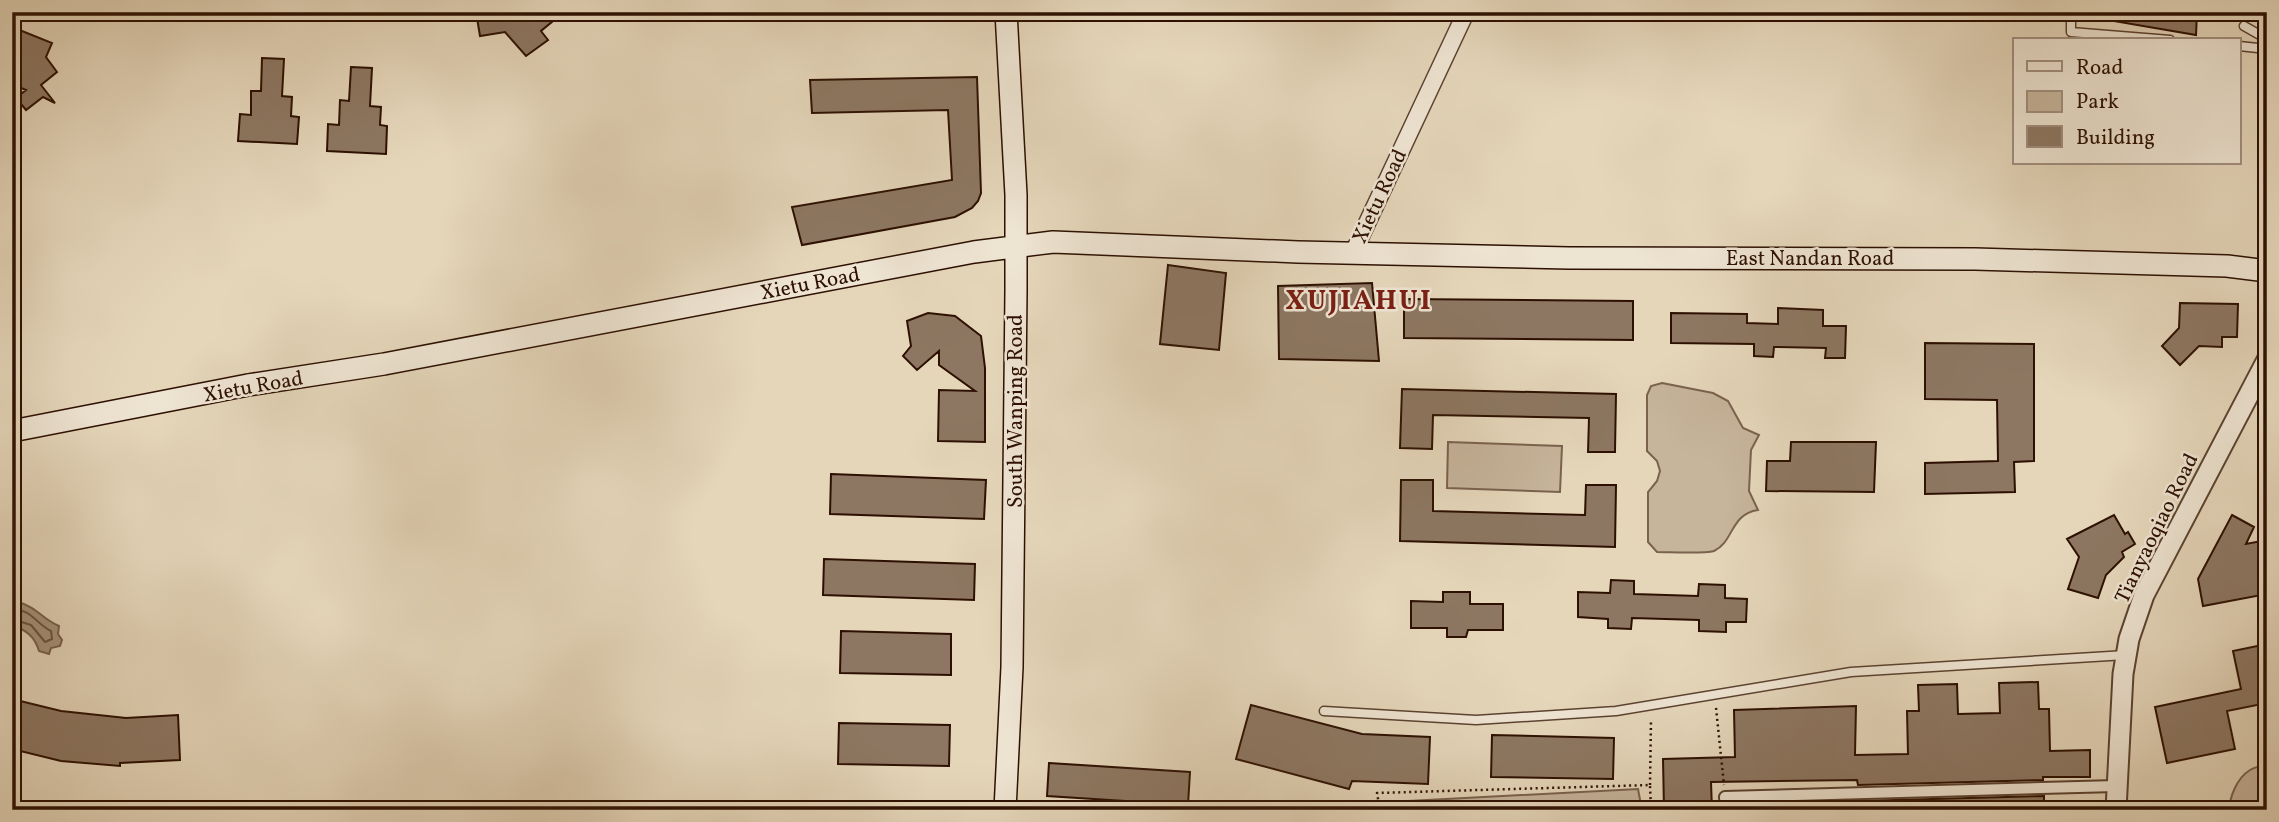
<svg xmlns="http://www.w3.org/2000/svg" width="2279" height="822" font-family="Vollkorn,serif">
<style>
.green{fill:#c6b49b;stroke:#7a624e;stroke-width:2}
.water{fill:#a6937b;stroke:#765f4b;stroke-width:2}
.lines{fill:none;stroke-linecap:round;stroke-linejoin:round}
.shore{stroke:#6a523e;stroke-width:2}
.building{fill:#8d7762;stroke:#2d1002;stroke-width:2}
.service-casing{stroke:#5b4230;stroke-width:11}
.pedestrian-casing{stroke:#5b4230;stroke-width:14}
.minor-casing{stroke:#5b4230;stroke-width:19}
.tertiary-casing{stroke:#5b4230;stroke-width:23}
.secondary-casing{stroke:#2d1002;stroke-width:24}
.path{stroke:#2d1002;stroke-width:2.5;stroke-dasharray:2 3.5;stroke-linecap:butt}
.service{stroke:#eee4d2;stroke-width:8}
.pedestrian{stroke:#eee4d2;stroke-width:10}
.minor{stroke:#eee4d2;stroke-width:16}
.tertiary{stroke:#eee4d2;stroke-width:19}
.secondary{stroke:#eee4d2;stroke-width:21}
.labels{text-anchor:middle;stroke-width:5;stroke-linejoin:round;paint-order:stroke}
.street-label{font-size:21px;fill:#2d1002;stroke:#eee4d2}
.district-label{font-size:28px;font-weight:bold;letter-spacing:2px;fill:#7a1f14;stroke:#eee4d2}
</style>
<rect width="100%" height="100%" fill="#e5d6ba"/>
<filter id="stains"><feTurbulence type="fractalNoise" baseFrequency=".00286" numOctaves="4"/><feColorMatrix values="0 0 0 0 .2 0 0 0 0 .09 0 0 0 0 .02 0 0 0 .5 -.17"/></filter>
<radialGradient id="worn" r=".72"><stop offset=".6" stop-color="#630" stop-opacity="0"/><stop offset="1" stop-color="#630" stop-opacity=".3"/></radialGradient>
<path class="green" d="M1662,383L1713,393L1728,401L1743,428L1759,435L1751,450L1749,491L1758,510C1730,514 1734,542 1714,551C1704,554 1669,552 1657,552L1648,542V492L1657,481L1660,471L1657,461L1647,451V395L1651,386Z
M1448,442L1562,446L1560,492L1447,488Z
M2267,765V810H2229C2230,796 2237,778 2250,770C2254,767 2262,766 2267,765Z
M1638,789L1642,810H1392L1390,802Z"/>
<path class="water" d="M18,602C37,607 42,619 59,626L58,634L62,640L60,646L51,648L49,654L39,651C35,637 26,629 12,626V604Z"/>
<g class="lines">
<path class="shore" d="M12,610C31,608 36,624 51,631L52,639L45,642L31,625L12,619"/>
</g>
<path class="building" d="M476,12H564L541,31L548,40L526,56L505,32L480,36Z
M2103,12H2197L2196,35L2102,19Z
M12,27L52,43L46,57L57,72L41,85L55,103L43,97L26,110L16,98L26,90L12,84Z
M262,58L284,59L282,96L292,97L291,116L299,117L297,144L238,141L240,114L251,115V91H261Z
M351,67L372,68L370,106L381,107L380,125L387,126L386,154L327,151L328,124L339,125L340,100L349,101Z
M977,77L981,193L978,201L972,208L955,217L802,245L792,207L952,180L948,110L812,113L810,80Z
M1168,265L1226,273L1219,350L1160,344Z
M1372,283L1379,361L1279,359L1278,286Z
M1404,299L1633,301V340L1404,338Z
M2180,303L2238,304L2237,337H2222V347L2199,346L2180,365L2162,346L2179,328Z
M1778,308L1823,310V326H1846L1845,358H1825L1826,348L1774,347L1773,357L1754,356V344L1671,343V313L1747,314V323L1778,324Z
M928,313L955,316L981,336L985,368V442L938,441L939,390L975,391L939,365V351L917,370L903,356L911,346L907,321Z
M1925,343L2034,344V461L2014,462L2015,492L1925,494V463L1998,461L1997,400L1925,399Z
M1402,389L1616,394L1615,452H1588L1589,418L1433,415L1432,449L1400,448Z
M1791,442H1876L1874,492L1766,491L1767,461H1790Z
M831,474L986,480L984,519L830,514Z
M1401,480H1433V511L1585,515L1586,485H1616L1615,547L1400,541Z
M2114,515L2125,534L2128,532L2135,544L2122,552L2124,557L2106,575L2098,598L2068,589L2079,557L2067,539Z
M2232,515L2254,527L2246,544L2267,540V594L2203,606L2198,579Z
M824,559L975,564L974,600L823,595Z
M1611,580L1634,581V594L1698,596L1699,584L1725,585V598L1747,599L1746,622H1726V632L1699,631V620L1632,618L1631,629L1608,628V619L1578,617V592L1610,593Z
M1443,592H1470V604H1503V630H1468L1466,637H1447V628H1411V601L1443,602Z
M841,631L951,634V675L840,673Z
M2267,644V703L2227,711L2235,749L2167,763L2155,707L2241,689L2233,651Z
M2038,682L2039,709H2049L2050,751L2090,750V777H2043V780L1858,785L1857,780L1711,782L1712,810H1664L1663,759L1735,757L1734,710L1856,706L1855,755L1908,754L1907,711H1919L1918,685L1957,684L1958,714L2000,713L1999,683Z
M12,699L61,711L126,718L178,715L180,760L120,763V766L61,761L12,749Z
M1251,705L1362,734L1430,737L1428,784L1352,781L1349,789L1236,759Z
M839,723L950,725L949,766L838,764Z
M1492,735L1614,738L1613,779L1491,777Z
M1049,763L1190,772L1188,805L1047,796Z
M2044,796V810H1858V801Z"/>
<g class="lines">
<defs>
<path id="service" d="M2071,12V32L2170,40
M2244,26L2267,39
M2239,46L2267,49
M1324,711L1476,720L1616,711L1851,672L2126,655"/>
<path id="pedestrian" d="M1726,810L1725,797L2116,786"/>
<path id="minor" d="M1353,253L1466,12"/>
<path id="tertiary" d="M2116,810L2123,674L2129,639L2144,595L2267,360"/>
<path id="secondary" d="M12,431L248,385L384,364L974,252L1053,242L1298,252L1569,258L1975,259L2227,266L2267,271
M1005,810L1012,667L1016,291V195L1006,12"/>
</defs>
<use href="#service" class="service-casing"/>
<use href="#pedestrian" class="pedestrian-casing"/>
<use href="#minor" class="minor-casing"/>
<use href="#tertiary" class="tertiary-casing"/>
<use href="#secondary" class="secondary-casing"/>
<path class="path" d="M1716,708L1724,785
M1650,785L1651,719
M1380,810L1377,793L1650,785L1651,810"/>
<use href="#service" class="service"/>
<use href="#pedestrian" class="pedestrian"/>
<use href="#minor" class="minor"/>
<use href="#tertiary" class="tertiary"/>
<use href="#secondary" class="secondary"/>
</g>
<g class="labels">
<g class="street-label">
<text transform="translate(1379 196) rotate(-65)" y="7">Xietu Road</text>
<text x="1810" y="265">East Nandan Road</text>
<text transform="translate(810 283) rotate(-11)" y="7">Xietu Road</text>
<text transform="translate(253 386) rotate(-10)" y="7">Xietu Road</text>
<text transform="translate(1015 411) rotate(-90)" y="7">South Wanping Road</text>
<text transform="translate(2156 528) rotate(-64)" y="7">Tianyaoqiao Road</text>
</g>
<g class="district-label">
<text x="1359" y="309">XUJIAHUI</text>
</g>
</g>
<rect width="2279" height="822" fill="none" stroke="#e5d6ba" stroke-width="42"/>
<rect x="14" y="14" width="2251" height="794" fill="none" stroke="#2d1002" stroke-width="3.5"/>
<rect x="21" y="21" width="2237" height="780" fill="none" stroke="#2d1002" stroke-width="2"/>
<rect x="2013" y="38" width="228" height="126" fill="#eee4d2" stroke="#a18f7f" stroke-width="2"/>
<rect x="2027" y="61" width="35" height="10" fill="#eee4d2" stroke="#a18f7f" stroke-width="2"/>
<text x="2076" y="74" font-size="21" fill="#2d1002">Road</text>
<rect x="2027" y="91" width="35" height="21" fill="#c6b49b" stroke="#a18f7f" stroke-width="2"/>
<text x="2076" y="108" font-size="21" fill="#2d1002">Park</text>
<rect x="2027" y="126" width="35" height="21" fill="#8d7762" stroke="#a18f7f" stroke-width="2"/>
<text x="2076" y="144" font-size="21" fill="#2d1002">Building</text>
<rect width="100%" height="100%" filter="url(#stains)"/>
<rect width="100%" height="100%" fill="url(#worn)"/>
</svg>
